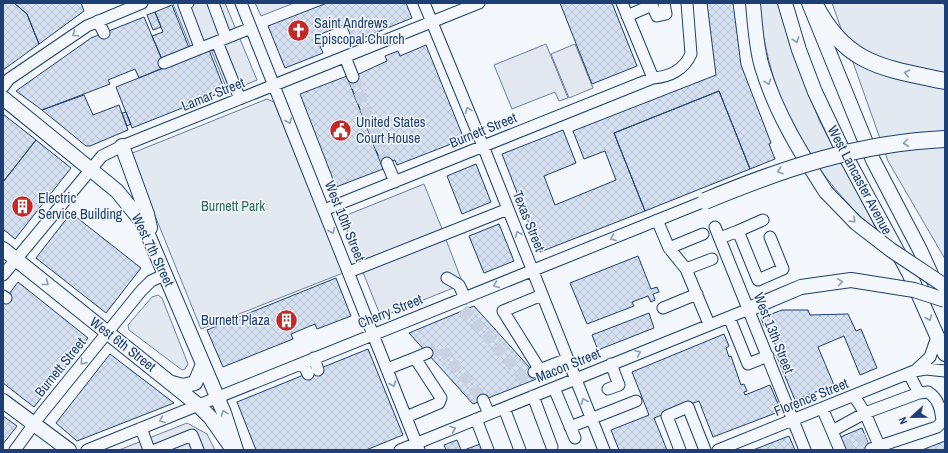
<svg xmlns="http://www.w3.org/2000/svg" width="948" height="453" font-family="'Archivo Narrow',sans-serif">
<style>
.green{fill:#e3e9f0;stroke:#687fa3}
.parking{fill:#e3e8f0;stroke:#687fa3}
.building{fill:url(#building-cross-hatch);stroke:#1d3f73}
.lines{fill:none;stroke-linecap:round;stroke-linejoin:round}
.minor-tunnel{stroke:#c9d2e0;stroke-width:11;stroke-dasharray:11 5.5;stroke-linecap:butt}
.minor-casing{stroke:#1d3f73;stroke-width:13}
.major-casing{stroke:#1d3f73;stroke-width:16}
.highway-casing{stroke:#1d3f73;stroke-width:18}
.minor{stroke:#f4f7fb;stroke-width:11}
.major{stroke:#f4f7fb;stroke-width:14}
.highway{stroke:#f4f7fb;stroke-width:16}
.major-bridge-casing{stroke:#1d3f73;stroke-width:16;stroke-linecap:butt}
.highway-bridge-casing{stroke:#1d3f73;stroke-width:18;stroke-linecap:butt}
.major-bridge{stroke:#f4f7fb;stroke-width:14}
.highway-bridge{stroke:#f4f7fb;stroke-width:16}
.oneway{stroke:#889bb7}
.labels{text-anchor:middle;stroke-width:3;stroke-linejoin:round;paint-order:stroke}
.poi-label{font-size:14px;fill:#1d3f73;stroke:#f4f7fb;text-anchor:start}
.street-label{font-size:14px;fill:#1d3f73;stroke:#f4f7fb}
.park-label{font-size:14px;fill:#2c6c60;stroke:#f4f7fb}
</style>
<defs>
<pattern id="building-cross-hatch" width="8" height="8" patternUnits="userSpaceOnUse"><rect width="8" height="8" fill="#d5e0f0"/><path d="M0 0l8 8M0 8l8-8" fill="none" stroke="#b6c1d1"/></pattern>
</defs>
<rect width="100%" height="100%" fill="#f4f7fb"/>
<path class="green" d="M759,3H778L803,79L820,122L877,230C870,224 863,219 856,212C798,152 767,87 759,3Z
M832,3H942L945,5V259L888,161Z
M267,99L274,102L343,273L201,329L130,154Z
M158,295L162,298L188,364L185,369L182,370L129,330L128,325L152,297Z"/>
<path class="parking" d="M176,3H225L257,80L228,92L208,42L191,48L173,4Z
M255,3H294L261,16Z
M546,44L568,98L559,101L555,92L512,109L494,65Z
M575,44L593,88L569,98L551,54Z
M424,184L442,229L359,262L342,217Z
M445,237L463,284L381,317L362,270Z
M187,423L207,434L215,450H119Z"/>
<path class="building" d="M3,3H14L27,14L39,44L3,70Z
M14,3H81L84,11L39,44L27,14Z
M327,3H406L412,18L353,42L346,24L316,36L323,53L285,68L268,26Z
M560,3H612L637,66L592,84Z
M707,3H733L741,65L771,143L769,144L775,159L750,169L719,91L614,133L645,211L540,252L502,154L563,130L576,163L544,176L555,205L616,180L605,151L584,159L573,131L716,75Z
M172,5L189,48L162,59L152,36L163,32L155,12Z
M155,12L161,27L153,30L147,15Z
M144,17L165,67L139,78L135,69L108,80L110,84L42,110L16,91L91,38Z
M426,45L464,139L397,165L395,160L382,165L348,79L387,61L385,56L398,51L400,56Z
M209,50L225,91L132,128L116,87Z
M347,76L383,169L336,187L300,94Z
M719,91L750,169L645,211L614,133Z
M84,95L93,115L119,105L128,130L90,146H86L42,110Z
M126,112L131,124L127,126L122,113Z
M3,114L36,140L3,182Z
M36,140L71,168L15,239L3,229V182Z
M476,164L491,202L462,214L447,176Z
M71,213L141,268L106,313L36,258Z
M499,224L514,261L484,273L469,236Z
M638,256L651,289L657,287L659,292L653,294L655,300L651,302L648,296L632,302L634,306L587,324L570,283Z
M336,278L351,316L317,329L315,324L291,334L293,339L223,367L207,330Z
M18,282L88,338L34,407L3,383V302Z
M474,306L539,378L473,404L409,333Z
M782,310H808L810,315L848,314L856,331L861,329L877,368L860,375L844,336L818,347L834,385L795,400L776,355L779,354L767,324L764,326L761,318Z
M649,313L654,328L598,350L592,335Z
M724,334L729,346L726,348L729,357L731,356L741,385L744,384L747,391L744,392L745,395L770,385L781,411L713,437L699,401L654,418L667,450H619L611,430L649,415L632,372Z
M368,349L403,435L366,450H256L237,402Z
M110,354L174,403L77,441L56,423Z
M3,416L17,426L3,444Z
M862,428L871,450H844L838,438Z
M789,436L795,450H753Z
M457,440L461,450H446L444,445Z
M945,441V450H922Z
M483,443L486,450H464Z"/>
<g class="lines">
<path class="minor-tunnel" d="M353,77L387,163
M463,309L523,377L534,372
M427,353L440,347L483,400
M842,447L866,438"/>
<defs>
<path id="minor" d="M188,3L184,5L198,42
M213,3L226,38
M241,3L419,450
M424,3L483,146L604,450
M622,3L653,78
M651,3L657,16L666,14L664,3
M627,16L652,5
M98,21L104,33
M217,42L240,99
M345,57L353,77
M164,63L251,28
M3,87L9,79L87,26L142,3
M387,163L395,182
M324,210L653,78C669,77 684,70 691,54L687,3
M657,220L669,248L686,269L709,324
M715,227L805,450
M738,231L763,220
M720,238L738,231L758,280L783,269L770,237
M669,248L703,234
M686,269L712,259
M349,272L508,209
M3,275L102,156L122,146L479,3
M447,278L459,285L465,298
M3,296L6,298
M663,308L697,294
M729,317L748,364L768,356
M314,358L318,370
M415,358L427,353
M303,363L308,374
M387,369L415,358L441,398L439,403L406,417
M540,370L503,311L542,295
M916,370L930,357L937,337
M534,372L567,359
M909,374L919,393
M554,388L575,438
M608,389L619,385L611,364
M533,396L552,447
M854,396L865,413L919,393L928,392C939,399 941,410 942,422L937,427L871,449
M483,400L489,414
M504,408L520,450
M822,408L832,431
M476,419L488,450
M570,427L636,401
M141,428L149,450
M15,450L42,413L141,291L151,281L166,274
M87,450L705,201
M155,450L192,435L198,450
M400,450L749,309
M680,450L667,416L688,407L705,450
M718,450L914,371L926,369L945,371
M840,450L832,431L865,413L881,450"/>
<path id="major" d="M753,3C755,24 756,47 762,67C776,113 800,152 826,192
M785,3L799,50L815,92L844,153L909,273L945,354
M809,3L873,160L920,250L935,283
M3,98L117,191L143,223L224,413L236,450
M122,146L147,214L150,228
M3,249L198,405L210,417L229,444
M749,309L801,287
M172,383L183,386L195,383L203,364
M3,401L69,450"/>
<path id="highway" d="M814,3C845,65 883,68 945,81"/>
</defs>
<use href="#minor" class="minor-casing"/>
<use href="#major" class="major-casing"/>
<use href="#highway" class="highway-casing"/>
<use href="#minor" class="minor"/>
<use href="#major" class="major"/>
<use href="#highway" class="highway"/>
<defs>
<path id="major-bridge" d="M826,192L856,223L891,250L945,286
M801,287L851,280L914,290L945,300"/>
<path id="highway-bridge" d="M705,201C784,168 859,143 945,139"/>
</defs>
<use href="#major-bridge" class="major-bridge-casing"/>
<use href="#highway-bridge" class="highway-bridge-casing"/>
<use href="#major-bridge" class="major-bridge"/>
<use href="#highway-bridge" class="highway-bridge"/>
</g>
<defs><path id="oneway-chevron" d="M-2-3.5L2.5 0L-2 3.5" fill="none" stroke-width="1.6" stroke-linecap="round" stroke-linejoin="round"/></defs>
<g class="oneway">
<use href="#oneway-chevron" transform="translate(75 34) rotate(145)"/>
<use href="#oneway-chevron" transform="translate(796 40) rotate(73)"/>
<use href="#oneway-chevron" transform="translate(907 73) rotate(-168)"/>
<use href="#oneway-chevron" transform="translate(768 82) rotate(71)"/>
<use href="#oneway-chevron" transform="translate(468 110) rotate(-112)"/>
<use href="#oneway-chevron" transform="translate(289 121) rotate(68)"/>
<use href="#oneway-chevron" transform="translate(906 143) rotate(173)"/>
<use href="#oneway-chevron" transform="translate(780 171) rotate(161)"/>
<use href="#oneway-chevron" transform="translate(853 220) rotate(44)"/>
<use href="#oneway-chevron" transform="translate(332 231) rotate(68)"/>
<use href="#oneway-chevron" transform="translate(518 234) rotate(-112)"/>
<use href="#oneway-chevron" transform="translate(613 238) rotate(158)"/>
<use href="#oneway-chevron" transform="translate(840 282) rotate(-8)"/>
<use href="#oneway-chevron" transform="translate(46 283) rotate(38)"/>
<use href="#oneway-chevron" transform="translate(496 285) rotate(158)"/>
<use href="#oneway-chevron" transform="translate(929 318) rotate(67)"/>
<use href="#oneway-chevron" transform="translate(638 353) rotate(-22)"/>
<use href="#oneway-chevron" transform="translate(83 362) rotate(129)"/>
<use href="#oneway-chevron" transform="translate(393 384) rotate(68)"/>
<use href="#oneway-chevron" transform="translate(584 401) rotate(-112)"/>
<use href="#oneway-chevron" transform="translate(224 413) rotate(-110)"/>
<use href="#oneway-chevron" transform="translate(162 420) rotate(158)"/>
<use href="#oneway-chevron" transform="translate(453 429) rotate(-22)"/>
</g>
<defs>
<symbol id="church-disc" viewBox="-11 -11 22 22"><circle r="9.5" fill="#c62828" stroke="#f4f7fb"/><path d="M-1.2-6h2.4v3.5h3.3v2.4h-3.3V6h-2.4V-.1h-3.3v-2.4h3.3Z" fill="#fff"/></symbol>
<symbol id="civic-disc" viewBox="-11 -11 22 22"><circle r="9.5" fill="#c62828" stroke="#f4f7fb"/><path d="M-.6-6.5H3V-4.5H.6V-3L4-1V1h2V6H-6V1h2V-1L-.6-3ZM-1.2 2.5V6h2.4V2.5Z" fill="#fff"/></symbol>
<symbol id="building-disc" viewBox="-11 -11 22 22"><circle r="9.5" fill="#c62828" stroke="#f4f7fb"/><path d="M-4-6H4V6H1V3H-1V6H-4ZM-2.5-4.3h1.7v1.8h-1.7ZM.8-4.3h1.7v1.8H.8ZM-2.5-1h1.7V.8h-1.7ZM.8-1h1.7V.8H.8Z" fill="#fff"/></symbol>
</defs>
<g fill-rule="evenodd">
<use href="#church-disc" x="286" y="18" width="25" height="25"/>
<use href="#civic-disc" x="328" y="118" width="25" height="25"/>
<use href="#building-disc" x="10" y="194" width="25" height="25"/>
<use href="#building-disc" x="274" y="308" width="25" height="25"/>
</g>
<g class="labels">
<g class="poi-label">
<text x="314" y="28">Saint Andrews<tspan x="314" dy="16">Episcopal Church</tspan></text>
<text x="356" y="127">United States<tspan x="356" dy="16">Court House</tspan></text>
<text x="38" y="203">Electric<tspan x="38" dy="16">Service Building</tspan></text>
<text x="270" y="325" text-anchor="end">Burnett Plaza</text>
</g>
<g class="street-label">
<text transform="translate(213 94) rotate(-22)" y="5">Lamar Street</text>
<text transform="translate(483 130) rotate(-22)" y="5">Burnett Street</text>
<text transform="translate(860 180) rotate(62)" y="5">West Lancaster Avenue</text>
<text transform="translate(345 221) rotate(68)" y="5">West 10th Street</text>
<text transform="translate(529 221) rotate(68)" y="5">Texas Street</text>
<text transform="translate(153 250) rotate(64)" y="5">West 7th Street</text>
<text transform="translate(390 311) rotate(-22)" y="5">Cherry Street</text>
<text transform="translate(774 333) rotate(68)" y="5">West 13th Street</text>
<text transform="translate(123 344) rotate(38)" y="5">West 6th Street</text>
<text transform="translate(568 365) rotate(-22)" y="5">Macon Street</text>
<text transform="translate(60 367) rotate(-51)" y="5">Burnett Street</text>
<text transform="translate(811 397) rotate(-22)" y="5">Florence Street</text>
</g>
<g class="park-label">
<text x="233" y="211">Burnett Park</text>
</g>
</g>
<rect width="948" height="453" fill="none" stroke="#1d3f73" stroke-width="8"/>
<g transform="translate(912 417) rotate(248)" stroke="#f4f7fb" stroke-width="3" paint-order="stroke">
<path d="M0-3L7 15L0 10L-7 15Z" fill="#1d3f73"/>
<text y="-6" font-size="11" font-weight="bold" text-anchor="middle" fill="#1d3f73">N</text>
</g>
</svg>
